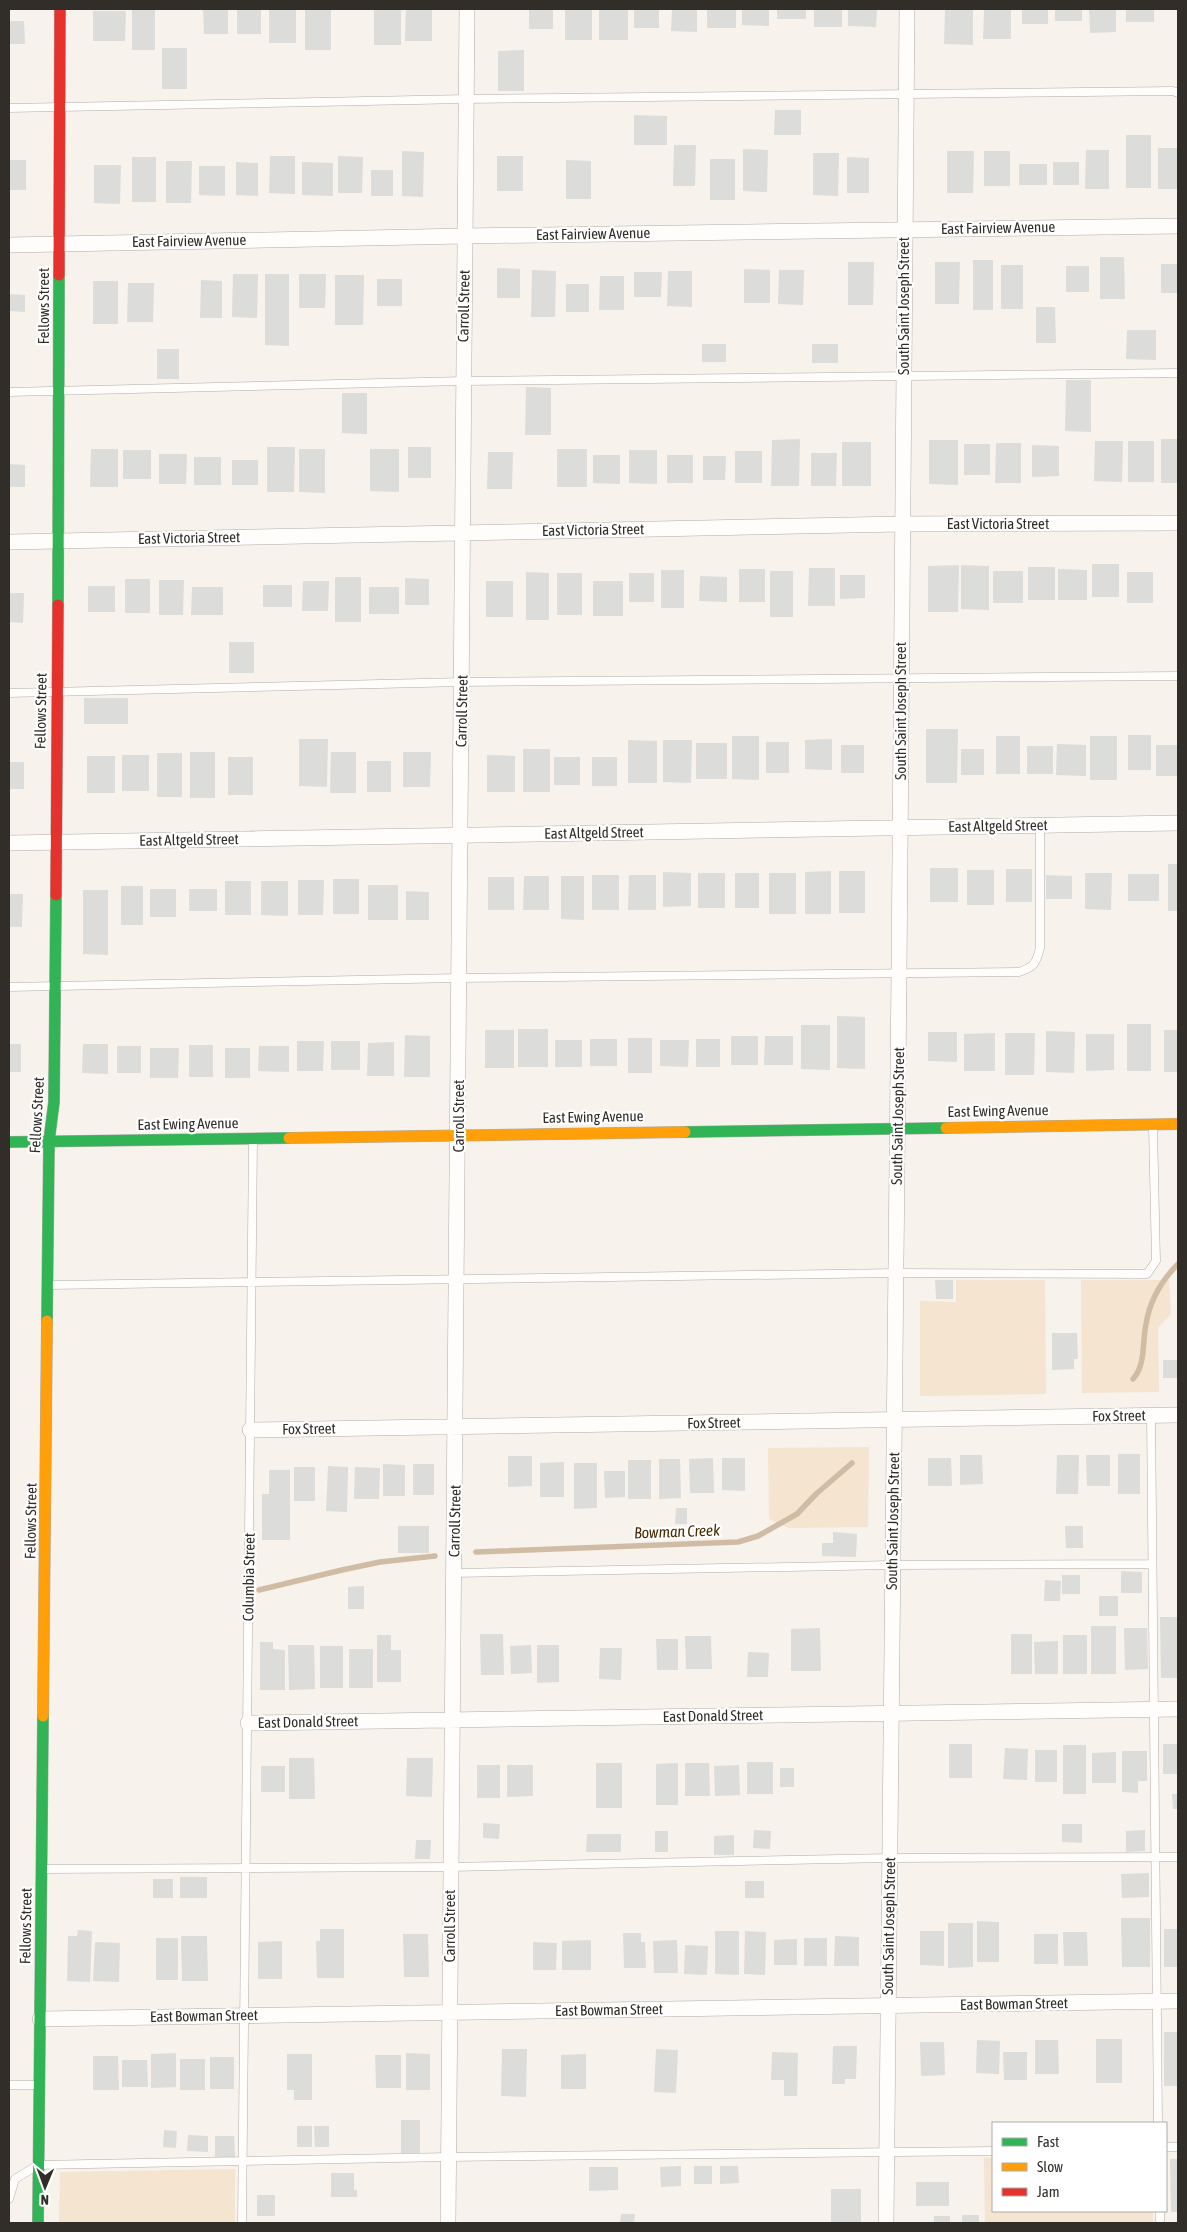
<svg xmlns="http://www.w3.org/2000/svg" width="1187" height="2232" font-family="'Asap Condensed',sans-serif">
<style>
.green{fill:#f4e4d0}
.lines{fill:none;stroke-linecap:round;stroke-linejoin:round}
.stream{stroke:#d0bca4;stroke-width:5.5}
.building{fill:#dcdcda}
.lane-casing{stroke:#b0aca8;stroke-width:9}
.street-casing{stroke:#b0aca8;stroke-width:16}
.fast-casing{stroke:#b0aca8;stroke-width:12}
.slow-casing{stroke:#b0aca8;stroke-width:12}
.jam-casing{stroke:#b0aca8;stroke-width:12}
.lane{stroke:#fefdfc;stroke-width:8}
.street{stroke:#fefdfc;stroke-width:15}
.fast{stroke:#30b455;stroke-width:11}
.slow{stroke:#ff9f0a;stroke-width:11}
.jam{stroke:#e5322d;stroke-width:11}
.labels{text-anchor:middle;stroke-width:4.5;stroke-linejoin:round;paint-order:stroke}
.street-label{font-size:15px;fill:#312e2a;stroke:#fff}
.water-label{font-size:16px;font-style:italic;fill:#482d02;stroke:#fff}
</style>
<rect width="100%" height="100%" fill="#f7f2ec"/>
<path class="green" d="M956,1280H1045L1046,1394L920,1396V1301L956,1302Z
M1081,1280H1169L1171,1314L1158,1328L1159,1392L1082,1393Z
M869,1447L868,1527L789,1528L769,1519L768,1448Z
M984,2158H993V2211H1153V2223H985Z
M235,2169V2223H59L60,2172Z"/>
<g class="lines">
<path class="stream" d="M1133,1379C1146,1365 1142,1342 1146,1324C1150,1300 1161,1281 1178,1264
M476,1552L738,1542L758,1536L797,1514L816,1494L852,1463
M259,1590L342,1570L380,1562L435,1556"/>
</g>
<path class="building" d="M132,9H155V50H132Z
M203,9L228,10V34H204Z
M237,9H261V34H237Z
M269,9H296V43H269Z
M305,9H331V50H305Z
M374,9H401V45H374Z
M406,9H432V41H405Z
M529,9H553V29H529Z
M565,9H592V40H565Z
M599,9H628V40H599Z
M634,9H659V28H634Z
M672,9H697V32L671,31Z
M707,9H736V28H707Z
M742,9H769V26L742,25Z
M777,9H806V19H777Z
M814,9H842V27H814Z
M848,9H877L876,27L848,26Z
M945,9H973V45L944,44Z
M984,9H1011V39H983Z
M1022,9H1048V24H1022Z
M1055,9H1082V21H1055Z
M1089,9H1116V32L1090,33Z
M1126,9H1154V22H1126Z
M93,11H126L125,41H93Z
M9,21H24L25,44H9Z
M162,48H187V89H162Z
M524,50V91H498V51Z
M775,110H801V135H774Z
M634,115L667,116V145H634Z
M1126,135H1151V188H1126Z
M674,145H696L695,186H673Z
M1158,148H1178V189H1158Z
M743,149L768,150L767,192L743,191Z
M1086,150H1109V189H1085Z
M402,151L424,152L423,197L402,196Z
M947,151H974L973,193H947Z
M984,151H1010V186H984Z
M813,153H839L838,196L813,195Z
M270,156H295V194L269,193Z
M338,156L363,157L362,193H338Z
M497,156H523V191H497Z
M132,157H156V202H132Z
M847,157L869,158V193H847Z
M710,159H735V200H710Z
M9,160H26V190H9Z
M566,160L591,161V199H566Z
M166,161H192L191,203H166Z
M236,162L258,163V196L236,195Z
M302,162L333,163V196L302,195Z
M1053,162H1079V185H1053Z
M1019,164H1047V185H1019Z
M94,165H121L120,204L94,203Z
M199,166H225V196L199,195Z
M371,170H393V196H371Z
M1100,257H1124L1125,299H1100Z
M973,260H993V310H973Z
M848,262H874L873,305H848Z
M935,262H960L959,304H935Z
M1161,264H1178V293H1161Z
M1001,265H1023V309H1001Z
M1066,266H1089V292H1066Z
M497,268L520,269V298H497Z
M744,269L770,270V303H744Z
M532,270L556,271L555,317H531Z
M779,270H804L803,305L778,304Z
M668,271H692V307L667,306Z
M634,272H662L661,297H634Z
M233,274H258L257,318L232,317Z
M265,274H289V346L265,345Z
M299,274H326L325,308H299Z
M335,275H364L363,325H335Z
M600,276H624V310H599Z
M377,279H402V306H377Z
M201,280L222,281V318H200Z
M93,281H118V324H93Z
M128,283H154L153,322H127Z
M566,284H589V312H566Z
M9,294L25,295V312L9,311Z
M1036,307H1055L1056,343H1036Z
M1127,330H1156V360L1126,359Z
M702,344H726V362H702Z
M812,344H838V363H812Z
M157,349H179V379H157Z
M1066,380H1091V432L1065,431Z
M526,387L551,388V435H525Z
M342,393H367V434L342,433Z
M800,439L799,486H771L772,440Z
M1161,439H1178V483H1161Z
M929,440H958V485L929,484Z
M1095,441H1123L1122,482L1094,481Z
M1128,441H1154V482H1128Z
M842,442H871V486H842Z
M996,443H1021V483H995Z
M964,444H990V475H964Z
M1032,445L1059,446V476L1032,477Z
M267,447H295L294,492H267Z
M408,447H431V478H408Z
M91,449H118V487H90Z
M299,449H325V493L299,492Z
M370,449H399V492L370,491Z
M557,449H587V487H557Z
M123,450H151V479H123Z
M629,450H657V484L629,483Z
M735,451H762V483H735Z
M488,452H513L512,489H487Z
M811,453H837L836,486H811Z
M159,454H187L186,484H159Z
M593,455H620V484L593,483Z
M667,455H693V483H667Z
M703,456H726L725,480H703Z
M194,457H221V485H194Z
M232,460H258V485H232Z
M9,464L25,465V487H9Z
M1092,564H1119V597H1092Z
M959,565L958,612H928V566Z
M961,565L989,566V610L961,609Z
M1028,567H1055V600H1028Z
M809,568H835V606H808Z
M739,569H765V602H739Z
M1058,569L1087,570V600H1058Z
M661,570H684V608H661Z
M770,571H793V617H770Z
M993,571H1023V603H993Z
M526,572L549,573V620H526Z
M1127,572H1153V603H1127Z
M557,573H582V615H557Z
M629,573H654V602H629Z
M840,575H865V598L840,599Z
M700,576L727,577V602L699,601Z
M335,577H361V622H335Z
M405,578L429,579V605H405Z
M125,579H150V613H125Z
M159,580H184L183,615H159Z
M303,581H329L328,611H302Z
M486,581H513V617H486Z
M593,581H623V616H593Z
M263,585H292V607H263Z
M88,586H115V612H88Z
M192,587H223V615H191Z
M369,587H399V614H369Z
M9,593H24L23,623L9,622Z
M229,642H254V673H229Z
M84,698H128V724H84Z
M926,729H958L957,783H926Z
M1128,735H1151V770H1128Z
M732,736H759V780L732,779Z
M996,736H1020V774H996Z
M1090,736H1117V780H1090Z
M299,739H328L327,787L299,786Z
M832,739V770L805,769V740Z
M628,740L657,741V783H628Z
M663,740H692L691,783L663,782Z
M766,742H789V773H766Z
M696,743H727V779H696Z
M1057,744L1086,745V776L1056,775Z
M841,745H864V773H841Z
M1156,745H1178V776H1156Z
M1027,746H1053V774H1027Z
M523,749H550V792H523Z
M961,749H984V775H961Z
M190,752H215V798H190Z
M331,752H356V793H330Z
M403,752H431L430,787H403Z
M157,753H182V797H157Z
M122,755H149V791H122Z
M487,755L515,756V792H487Z
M87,756H115V793H87Z
M228,757H253V795H228Z
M554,757H580V785H554Z
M592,757H617V786H592Z
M367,761H391V792H367Z
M9,762H24V789H9Z
M1168,864H1178V911H1168Z
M930,868H958V902H930Z
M1006,869H1032V902H1006Z
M967,870H994V905H967Z
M831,871V914H805V872Z
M839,871H865V913H839Z
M663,872L691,873V906L663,907Z
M698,873H725V908H698Z
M735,873H759V908H735Z
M769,873H796V914H769Z
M1085,873H1112L1111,910L1085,909Z
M1128,874H1159V901H1128Z
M592,875H619V910H592Z
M629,875H656V910H628Z
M1046,875L1072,876V899H1046Z
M524,876H549V910H523Z
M561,876H584V920L561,919Z
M488,877H514V910H488Z
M333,879H359V914H333Z
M298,880H324L323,915H298Z
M225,881H251V915H225Z
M261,881H288V916L261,915Z
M368,885H398V920H368Z
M121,886H143V925H121Z
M150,889H176V917H150Z
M189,889H217V911H189Z
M83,890H108V955L83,954Z
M406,891L429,892V920H406Z
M9,894H23L22,927H9Z
M837,1016L865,1017V1069L837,1068Z
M1127,1024H1151V1071H1127Z
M801,1025H830V1070L801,1069Z
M518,1029H548V1067H518Z
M485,1030H514V1068H485Z
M1164,1030H1178V1072H1164Z
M1046,1031L1075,1032L1074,1073L1046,1072Z
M928,1032H957V1062L928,1061Z
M995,1033V1071H964V1034Z
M1005,1033H1035L1034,1075H1005Z
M1086,1034H1114V1070L1086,1071Z
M405,1035L430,1036V1077H404Z
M731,1036H758V1065H731Z
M765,1036H793V1065H764Z
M628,1038H652V1073H628Z
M590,1039H617V1066H590Z
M696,1039H720V1067H696Z
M555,1040H582V1067H555Z
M660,1040H689L688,1067L660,1066Z
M297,1041H324L323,1071H297Z
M331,1041H360V1070H331Z
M394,1042V1076H367L368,1043Z
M9,1044H21V1072H9Z
M83,1044H108V1074L82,1073Z
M189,1045H213V1077H189Z
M117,1046H141V1073H117Z
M259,1046H289V1072L258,1071Z
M150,1048H179L178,1078H150Z
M225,1048H250V1078H225Z
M935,1280H953V1299H936Z
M1052,1333H1077L1078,1359H1074V1369L1052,1370Z
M1163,1360H1178V1378H1163Z
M1118,1454H1140V1494H1118Z
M960,1455H982L983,1484L960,1485Z
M1057,1455H1079L1078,1494H1056Z
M1086,1455H1110V1486H1087Z
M508,1456H532V1486L508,1487Z
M713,1458L714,1493H690L689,1459Z
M722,1458H745V1491L722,1490Z
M928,1458H951L952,1486H928Z
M659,1459H680L681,1498L659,1499Z
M628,1460H651V1499H628Z
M564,1462V1497H540V1463Z
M574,1463H597V1508L574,1509Z
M383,1464L405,1465V1496H383Z
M413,1464H434V1495H413Z
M328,1466L348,1467L347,1512L326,1511Z
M294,1467H315V1501H294Z
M355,1467L380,1468L379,1499H354Z
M269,1470H290V1540H262V1494H269Z
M604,1471H625V1497L605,1498Z
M676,1508H687V1524H675Z
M398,1526H429V1553H398Z
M1065,1526H1083V1548H1066Z
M833,1532L857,1534L856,1557L822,1556V1543H833Z
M1121,1571L1142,1572V1593H1121Z
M1062,1575H1080V1594H1062Z
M1045,1580L1061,1581L1060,1601H1044Z
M364,1586V1609H348V1587Z
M1099,1596H1118V1616H1099Z
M1160,1617H1178V1678H1161Z
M1091,1626H1116V1674H1091Z
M820,1628L821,1671H791V1629Z
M1124,1628H1147L1148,1669L1125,1670Z
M480,1634H503L504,1675H481Z
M1011,1634H1032V1674H1011Z
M377,1635H391V1650H401V1682H377Z
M1063,1635H1087V1674H1063Z
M685,1636H711L712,1669H686Z
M656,1639H678V1670H657Z
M1058,1641V1674H1035L1034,1642Z
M260,1642H273V1649L285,1650V1690H260Z
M288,1645H314L315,1689L289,1690Z
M531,1645L532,1673L511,1674L510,1646Z
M537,1645H559V1682L537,1683Z
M320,1646H343V1688H320Z
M600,1648H622L621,1680L599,1679Z
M349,1649H373V1688H349Z
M748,1652L769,1653L768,1677H747Z
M949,1744H972V1778H949Z
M1163,1744H1178V1774H1163Z
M1063,1745H1086V1794H1063Z
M1005,1748L1028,1749L1027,1780L1003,1779Z
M1035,1750H1057V1782H1035Z
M1122,1751H1147V1781H1138V1793L1122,1792Z
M1116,1752V1783H1092V1753Z
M289,1758H314L315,1799H289Z
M407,1758H433L432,1797L406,1796Z
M747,1762H773V1794H747Z
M596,1763H622V1808H596Z
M678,1763V1805H656V1764Z
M685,1763H709L710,1796H685Z
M477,1765H500V1798H477Z
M507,1765H533V1796L507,1797Z
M739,1765L740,1795L715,1796L714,1766Z
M261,1766H285V1792H261Z
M780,1768H794V1787H780Z
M1172,1794H1178V1809H1173Z
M483,1823L500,1824L499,1839L483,1838Z
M1062,1824H1082V1843L1062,1842Z
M754,1830L771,1831L770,1849L753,1848Z
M1145,1830V1851L1126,1852V1831Z
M655,1831H668V1852H655Z
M587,1834H621V1852H586Z
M734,1835V1855H714V1836Z
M416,1840H431L430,1859H415Z
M1149,1873V1897L1122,1898L1121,1874Z
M180,1877H207V1898H180Z
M153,1879H173V1898H153Z
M745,1881H764V1898H745Z
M1121,1918H1150V1967H1122Z
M977,1921L999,1922V1962H977Z
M948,1923H973V1967L948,1968Z
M320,1929H344V1978H317L316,1941H320Z
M1164,1929H1178V1967H1164Z
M78,1930L92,1931L90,1982L67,1981L68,1936H77Z
M715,1931H739V1975L715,1974Z
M745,1931L766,1932L765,1975L744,1974Z
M920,1931H944V1966L920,1965Z
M1063,1932H1087L1088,1966H1064Z
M623,1933H641V1942H645L646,1968H624Z
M403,1934H428L429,1977H404Z
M1034,1934H1058V1964H1034Z
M181,1936H207L208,1981H182Z
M835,1936L859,1937V1966H834Z
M156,1938H178V1980H156Z
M804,1938H827V1966H804Z
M797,1939V1965H774V1940Z
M591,1940V1970H562V1941Z
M677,1940L678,1973H654L653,1941Z
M282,1941V1979H258V1942Z
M95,1942L120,1943L119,1982L93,1981Z
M533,1942L557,1943L556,1970H533Z
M685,1945L708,1946L707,1975L684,1974Z
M1164,2032H1178V2086H1164Z
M1096,2039H1122V2083H1096Z
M977,2040L1000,2041L999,2074L976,2073Z
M1035,2040H1058L1059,2074H1035Z
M920,2042H944L945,2075L921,2076Z
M833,2046H857L856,2079H845V2084H832Z
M502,2049H527L526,2097L501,2096Z
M656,2049L678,2050L676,2093L654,2092Z
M772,2052L798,2053L797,2096H784V2080H771Z
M1003,2052H1027V2080H1004Z
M176,2053V2087L151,2088V2054Z
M406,2053L430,2054V2090H406Z
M287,2054H312V2100H294V2090H287Z
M586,2054V2089H561V2055Z
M375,2055H401V2088H376Z
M93,2056H118L119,2090H93Z
M210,2057H234V2089H210Z
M180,2059H205V2090H180Z
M122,2060H147L148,2087H122Z
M401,2120H420V2153H401Z
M297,2126H312V2147H297Z
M314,2126H329V2147H315Z
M164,2130L177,2131L176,2148L163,2147Z
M188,2135L208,2136V2152L187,2151Z
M215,2136H234L235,2157H215Z
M1170,2159H1178V2212H1171Z
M681,2166V2186L661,2187L660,2167Z
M694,2166H712V2184H694Z
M720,2166H738L739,2183L720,2184Z
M589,2167H618V2190L589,2191Z
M331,2173H354V2190H357V2197H331Z
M916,2182H949V2206H916Z
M831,2189H861V2223H831Z
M257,2195H275V2216H257Z
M621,2214H635L634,2223H620Z
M962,2215H979V2223H962Z
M934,2216H950V2223H934Z"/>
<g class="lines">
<defs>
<path id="lane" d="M9,108L466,99L1173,91L1178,93
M9,392L464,381L1178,373
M9,693L463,682L1178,676
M9,987L459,978L1019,972C1034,967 1036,964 1040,948V825
M51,1285L896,1273L1147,1274L1156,1261L1153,1127
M1151,1415L1158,2123
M454,1573L893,1565L1152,1564
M43,1869L450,1867L890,1858L1178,1857
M9,2085H36
M1166,2147H1178
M9,2199L15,2179L38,2165L448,2157L993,2151
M1160,2211V2223
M242,2223L253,1140"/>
<path id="street" d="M9,245L465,236L1178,226
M9,542L902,524L1178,523
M9,843L1178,823
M250,1430L1178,1415
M248,1723L1178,1709
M40,2019L1178,2001
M448,2223L467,9
M886,2223L899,974L907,9"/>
<path id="fast" d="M58,605L59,275
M685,1132L946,1128
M9,1142L289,1138
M47,1321L49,1141L54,1102L56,895
M38,2223L43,1716"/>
<path id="slow" d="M946,1128L1178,1124
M289,1138L685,1132
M43,1716L47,1321"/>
<path id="jam" d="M59,275L60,9
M56,895L58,605"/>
</defs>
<use href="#lane" class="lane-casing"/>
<use href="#street" class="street-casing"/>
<use href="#fast" class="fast-casing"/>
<use href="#slow" class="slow-casing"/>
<use href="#jam" class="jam-casing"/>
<use href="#lane" class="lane"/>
<use href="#street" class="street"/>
<use href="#fast" class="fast"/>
<use href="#slow" class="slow"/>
<use href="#jam" class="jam"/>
</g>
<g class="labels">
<g class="street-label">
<text transform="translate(998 228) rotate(-1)" y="5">East Fairview Avenue</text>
<text transform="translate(593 234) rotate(-1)" y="5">East Fairview Avenue</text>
<text transform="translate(189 241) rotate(-1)" y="5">East Fairview Avenue</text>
<text transform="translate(44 306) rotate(-90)" y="5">Fellows Street</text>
<text transform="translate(464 306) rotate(-89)" y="5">Carroll Street</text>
<text transform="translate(904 306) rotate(-90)" y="5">South Saint Joseph Street</text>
<text x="998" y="529">East Victoria Street</text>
<text transform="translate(593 530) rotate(-1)" y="5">East Victoria Street</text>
<text transform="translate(189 538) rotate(-1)" y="5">East Victoria Street</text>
<text transform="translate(41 711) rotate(-89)" y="5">Fellows Street</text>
<text transform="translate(462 711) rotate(-89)" y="5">Carroll Street</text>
<text transform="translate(901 711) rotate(-90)" y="5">South Saint Joseph Street</text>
<text transform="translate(998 826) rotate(-1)" y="5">East Altgeld Street</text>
<text transform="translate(594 833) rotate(-1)" y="5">East Altgeld Street</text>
<text transform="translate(189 840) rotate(-1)" y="5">East Altgeld Street</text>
<text transform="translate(998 1111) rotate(-1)" y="5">East Ewing Avenue</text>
<text transform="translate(37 1115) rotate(-87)" y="5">Fellows Street</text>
<text transform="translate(459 1116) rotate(-90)" y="5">Carroll Street</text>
<text transform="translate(898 1116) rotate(-89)" y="5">South Saint Joseph Street</text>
<text transform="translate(593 1117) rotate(-1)" y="5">East Ewing Avenue</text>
<text transform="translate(188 1124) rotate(-1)" y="5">East Ewing Avenue</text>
<text transform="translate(1119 1416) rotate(-1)" y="5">Fox Street</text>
<text transform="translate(714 1423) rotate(-1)" y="5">Fox Street</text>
<text transform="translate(309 1429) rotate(-1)" y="5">Fox Street</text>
<text transform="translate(31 1521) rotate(-89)" y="5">Fellows Street</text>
<text transform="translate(455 1521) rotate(-89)" y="5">Carroll Street</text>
<text transform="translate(893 1521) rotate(-89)" y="5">South Saint Joseph Street</text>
<text transform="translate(249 1577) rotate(-89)" y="5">Columbia Street</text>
<text transform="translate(713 1716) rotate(-1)" y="5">East Donald Street</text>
<text transform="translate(308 1722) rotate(-1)" y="5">East Donald Street</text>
<text transform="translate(26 1926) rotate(-89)" y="5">Fellows Street</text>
<text transform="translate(450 1926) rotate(-90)" y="5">Carroll Street</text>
<text transform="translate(889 1926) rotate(-89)" y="5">South Saint Joseph Street</text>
<text transform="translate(1014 2004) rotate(-1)" y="5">East Bowman Street</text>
<text transform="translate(609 2010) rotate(-1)" y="5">East Bowman Street</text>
<text transform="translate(204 2016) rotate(-1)" y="5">East Bowman Street</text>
</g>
<g class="water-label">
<text transform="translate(677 1531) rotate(-2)" y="6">Bowman Creek</text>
</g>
</g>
<rect width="1187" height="2232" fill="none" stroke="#312e2a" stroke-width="20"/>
<rect x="992" y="2122" width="175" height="90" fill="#ffffff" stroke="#adabaa"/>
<rect x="1002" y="2138" width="25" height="8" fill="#30b455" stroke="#adabaa"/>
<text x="1037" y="2147" font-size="15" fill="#312e2a">Fast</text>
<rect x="1002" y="2163" width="25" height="8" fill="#ff9f0a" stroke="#adabaa"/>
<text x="1037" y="2172" font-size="15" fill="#312e2a">Slow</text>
<rect x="1002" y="2188" width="25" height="8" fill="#e5322d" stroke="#adabaa"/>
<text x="1037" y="2197" font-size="15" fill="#312e2a">Jam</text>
<g transform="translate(45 2187) rotate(181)" stroke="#ffffff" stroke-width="4" paint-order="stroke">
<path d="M0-4L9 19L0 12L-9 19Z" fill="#312e2a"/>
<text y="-8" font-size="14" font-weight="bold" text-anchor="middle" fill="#312e2a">N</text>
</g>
</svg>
